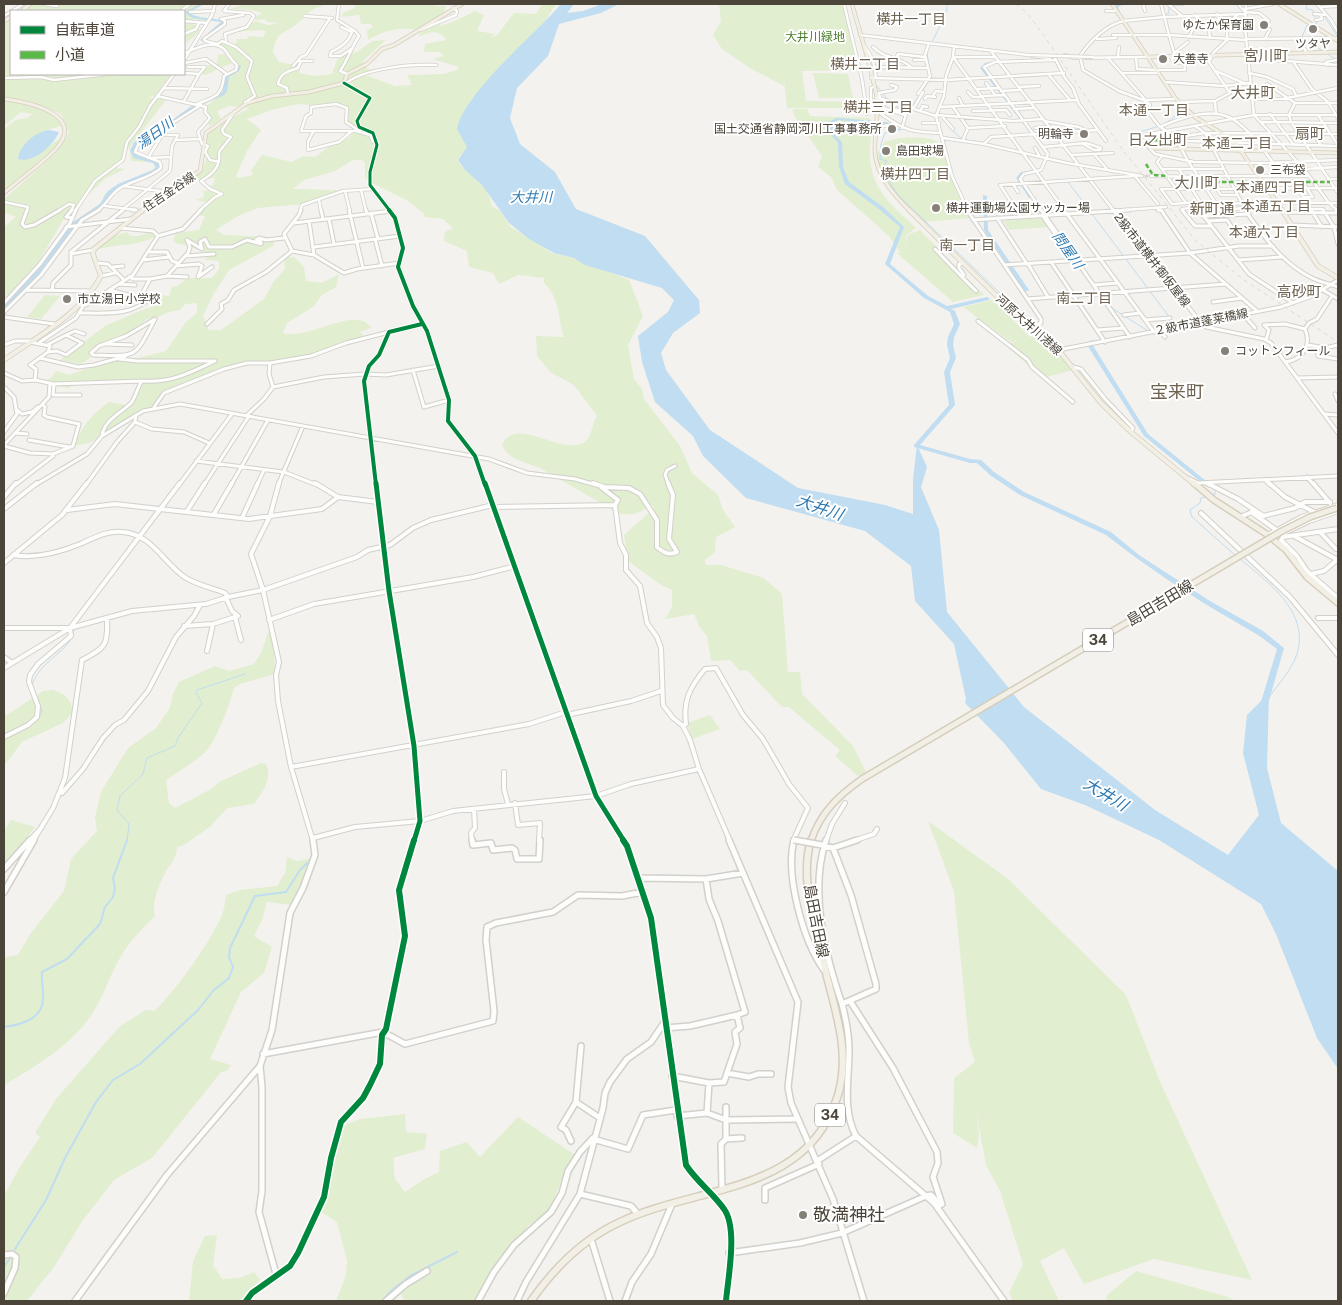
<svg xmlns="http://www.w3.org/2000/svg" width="1342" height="1305" font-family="'Public Sans','Noto Sans JP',sans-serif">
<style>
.green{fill:#e1eecf;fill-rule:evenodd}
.water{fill:#c0ddf1}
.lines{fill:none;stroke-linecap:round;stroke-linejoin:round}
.stream-far1{stroke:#c0ddf1;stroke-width:1}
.stream{stroke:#c0ddf1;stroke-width:2}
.river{fill:#c0ddf1;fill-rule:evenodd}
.minor-tunnel{stroke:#d2cfca;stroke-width:2.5;stroke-dasharray:2.5 1;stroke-linecap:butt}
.minor-far3-casing{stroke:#d2d0cb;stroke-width:4}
.minor-far2-casing{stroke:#d2d0cb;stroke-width:5}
.minor-far1-casing{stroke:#d2d0cb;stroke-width:6}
.minor-casing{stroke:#d2d0cb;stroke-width:8}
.major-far3-casing{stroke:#d6cebb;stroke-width:4.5}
.major-far2-casing{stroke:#d6cebb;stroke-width:5.5}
.major-far1-casing{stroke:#d6cebb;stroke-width:8}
.major-casing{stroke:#d6cebb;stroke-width:9}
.minor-far3{stroke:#fdfdfc;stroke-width:2.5}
.minor-far2{stroke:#fdfdfc;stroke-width:3}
.minor-far1{stroke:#fdfdfc;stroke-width:4}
.minor{stroke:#fdfdfc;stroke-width:5}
.major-far3{stroke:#f2efe6;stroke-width:3}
.major-far2{stroke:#f2efe6;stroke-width:4}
.major-far1{stroke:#f2efe6;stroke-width:5}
.major{stroke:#f2efe6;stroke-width:6}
.rail{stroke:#dbdbda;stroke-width:1;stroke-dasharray:4 4;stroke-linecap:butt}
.minor-bridge-far2-casing{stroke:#d2d0cb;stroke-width:4;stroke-linecap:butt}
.minor-bridge-far1-casing{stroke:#d2d0cb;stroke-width:6;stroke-linecap:butt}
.minor-bridge-casing{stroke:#d2d0cb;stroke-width:8;stroke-linecap:butt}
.major-bridge-casing{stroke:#d6cebb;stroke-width:8;stroke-linecap:butt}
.minor-bridge-far2{stroke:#fdfdfc;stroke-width:2.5}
.minor-bridge-far1{stroke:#fdfdfc;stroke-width:4}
.minor-bridge{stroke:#fdfdfc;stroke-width:5}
.major-bridge{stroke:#f2efe6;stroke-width:5}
.quiet{stroke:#58b947;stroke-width:2.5;stroke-dasharray:4.5 2.5;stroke-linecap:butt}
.cycleway-far3-casing{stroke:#fff;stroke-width:5}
.cycleway-far2-casing{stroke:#fff;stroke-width:6}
.cycleway-far1-casing{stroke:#fff;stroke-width:8}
.cycleway-casing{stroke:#fff;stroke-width:9}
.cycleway-far3{stroke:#00873e;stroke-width:3}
.cycleway-far2{stroke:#00873e;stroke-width:4}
.cycleway-far1{stroke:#00873e;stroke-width:5}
.cycleway{stroke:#00873e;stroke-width:6}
.poi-dot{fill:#868178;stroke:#fff;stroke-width:2}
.labels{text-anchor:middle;stroke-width:4;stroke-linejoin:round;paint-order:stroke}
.far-poi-label{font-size:12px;fill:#4b4439;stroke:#fff;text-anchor:start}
.far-park-label{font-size:12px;fill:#4a7f2a;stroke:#fff}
.far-street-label{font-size:12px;fill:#4b4439;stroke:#fff}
.far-neighbourhood-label{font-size:14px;fill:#6e6250;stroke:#fff}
.far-water-label{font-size:14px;font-style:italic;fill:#2e7ab2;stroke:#fff}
.shield{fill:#fff;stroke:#817c74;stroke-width:1}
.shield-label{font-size:14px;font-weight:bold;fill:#4b4439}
.far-quarter-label{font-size:15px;fill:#6e6250;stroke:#fff}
.street-label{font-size:15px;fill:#4b4439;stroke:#fff}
.water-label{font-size:16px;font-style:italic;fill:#2e7ab2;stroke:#fff}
.quarter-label{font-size:18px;fill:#6e6250;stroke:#fff}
.near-poi-label{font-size:18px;fill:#4b4439;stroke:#fff;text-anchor:start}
</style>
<rect width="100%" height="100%" fill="#f4f2ee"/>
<path class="green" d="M30,4H205L187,13L194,16L208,18L206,21L193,19L190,23L197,26V29H201L195,36L184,44V11H23Z
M245,4H324L322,6C306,11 308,15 297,24C284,34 276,31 273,52L279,62L300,66L299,73L315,76L332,74L338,57L357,52L372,41L386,40L363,61L367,69L374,70L354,77L365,75L395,86L412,85L407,75L444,74L457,70L459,67L433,59L443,56L440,52H424L425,44L446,40C438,28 431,33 419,36L421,30C399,28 388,28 368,40L367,30L373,27L371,24H361L359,15L341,17L343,13L355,8L356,4H431L436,6H446L440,26L453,22L475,11L484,15L477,31L495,34L490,38L497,35L514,13L536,14L542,4H556L545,21L470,101L461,118L467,147L457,160L464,169L482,185L488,193L492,206L500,211L511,227L552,253L574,258L629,280L643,316L628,345L634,379L642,389L644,399L680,446L692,473L718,495L723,510L735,527L716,537L715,552L705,560L706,565H721L764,578L782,594L788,672H800L802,694L853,746L866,772L858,776L835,756L840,750L789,707H783L780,705L747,670L740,671L730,660L711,661L707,636L699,626L694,614L665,619L672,607V590L661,585L628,561L624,535L654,508L652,505C641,512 632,517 618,513L540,468L515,459L507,453L502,445C515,415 559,455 583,443C592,439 592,423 597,416L574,385L550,372L537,356L536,336L564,337C557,316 561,300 544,283V278L518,275L499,284L493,273L469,267L467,251L444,241L445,232L453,228L443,219L424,217V214L408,201L368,181L365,177V163L362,160H353L335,171L304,180L293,189L336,190L339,192L302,204L258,208L238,216L216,230L224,235L276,237L273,246L229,270L213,295L203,316L209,330H221L264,299L274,281L285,269L284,257H294L304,267L306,281L322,283L339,274L336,287L322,295L313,307L287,323L283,333C308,341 358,304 371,328L360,332L365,337L348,340L321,352L300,357L264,362L247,361L227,367L163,392L152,406L89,443L74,446C81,427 93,413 109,402L126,405L134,399L144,382L112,380L92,385L72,384L70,388L55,386L45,381L51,378L56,371L69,375L114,359L138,358L166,351L186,322L197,313V303L185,304L180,310L169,312L156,318L147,319L128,334L90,349V358L81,364L60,360L105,326L135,313L162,303L163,301L156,299L163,295L169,296L172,287L177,286L188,278H212L219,269V261L204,260L209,256L208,252C196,251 189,244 177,244L173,240L176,233L199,230L205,216L196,215L207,202L196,200L204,197L203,191L210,190L208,187L213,185L215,178L189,180C219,163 198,143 211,129C221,119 239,116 249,108L229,106L217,111L221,119L210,126L208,124L210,118L207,110L208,105L217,98C193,108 181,119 160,132C151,137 140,140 134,148V153L158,161L161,164L157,172L124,184L110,194L105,204L86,217L42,272L4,311V304L42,264L68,227L102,202L104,195L112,188L154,169L155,166L152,162L131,161L130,149L136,142L167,125L190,108L216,96L224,90V80L240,70V64L233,60L230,53L218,45L223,41L234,44L237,42L236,39H248L247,36L263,37L266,31L260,30L235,32L256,21L268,25L280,23L267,22L265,19L257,20L254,18L262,13C251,9 241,8 228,10ZM352,77L349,80L351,84L372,98L360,119L362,132H354L349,138L330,146L315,157L303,156L292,162L262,155L251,170L253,175L238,178L236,176L247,151L261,130L247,119L271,110L298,104L309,105L334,103L349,108L348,123L356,127L355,118L369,98L362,93L346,86L347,79Z
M719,4H843L857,70L802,71L806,101L857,102L858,108H787L783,72L784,86L750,68L722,49L713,35L721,21Z
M11,18V74H171L155,96L147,97L166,100L128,149L117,168L125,169L106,178L66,215L39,261L4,300V227L16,217L4,212V199L56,153L69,133L61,114L30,101L4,97V22Z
M225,54L232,64C225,64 213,73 204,75L200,73L209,65L217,63L218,55Z
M813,73L848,74L853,98H819Z
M4,100C22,103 55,106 62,126C43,129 26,139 18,157L33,158L59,139L63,132L57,145L51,151L4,191V129L16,120L27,118L33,114L21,112L4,126Z
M792,109H807L810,116L870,118C873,132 869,144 870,158C872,191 894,207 916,228L906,235L905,249L907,235L920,230L984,295L953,302L897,253L902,251H899L889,236L837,190L831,177L818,167L822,156L795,117Z
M899,138C910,138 931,135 940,144L937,157L946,158L963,208L970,218L924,222C907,205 870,177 879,150L889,157L883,151L882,146L884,142Z
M1042,218L1048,227L1009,230L1003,221Z
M127,232L130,236H139L152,232L156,236C139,246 117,244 99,249L97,248L111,237Z
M45,295L60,296L41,319L27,317Z
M993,300L1030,337L1037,335L1056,350L1073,370L1043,378L1005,345L1018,341L1011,342L963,307Z
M268,632L274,635C273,649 275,660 275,674L240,684L234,688C231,701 216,741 207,750C196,762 180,770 166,780L169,803L175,808L213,788L219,782L261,763L266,764C273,778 262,793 254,804L227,808L211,826L184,845L177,847C177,860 169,864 164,875C158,888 151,903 155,916C144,927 133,938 124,951C112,969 106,991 95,1009C76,1043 36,1066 4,1085V957L18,955L31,933L64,891L71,859L97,831L95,817L101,792L128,748L156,728L170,708L173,694L179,682L215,666L229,671L254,664L262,651Z
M53,690C66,694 71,699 73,713L63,723L22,742L4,766V717L43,691Z
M710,715L720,729L692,739L687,723Z
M11,820L35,827L4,869V831Z
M928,821L1008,879L1126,995L1161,1084L1252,1280L1154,1259L1084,1284L1064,1248L1040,1261L1059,1301H1013L1009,1293L1023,1264L1000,1191L986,1165L976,1111L979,1134L977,1148L953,1133L954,1078L975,1062L969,1043L954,891Z
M287,857L297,861L313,858L293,905L267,902L262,920L254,936L272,947L264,973L241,992L210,1059L231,1065L227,1071L221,1072L152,1158L114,1180L83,1220L54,1267L27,1301H4V1196L18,1170L40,1137L35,1133L56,1099L120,1026L146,1010L155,1011C180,984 204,951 221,918C224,911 225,903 226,895L240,890L277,886L285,873Z
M405,1114L406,1132L427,1134L425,1149L393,1158L395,1179L405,1192L423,1180L439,1172L440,1151L467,1142L480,1157L518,1117L575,1155L564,1174L549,1211L529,1225L495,1265L476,1301H405L401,1294L394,1301H336L346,1275L347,1261L337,1222L321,1212L343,1126L360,1119Z
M217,1235L213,1265L222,1279L239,1278L254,1272L260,1280L239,1301H189L193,1261L205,1236Z
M1136,1271L1228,1297L1235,1301H1106L1107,1295Z"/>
<path class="water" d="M561,4H574L567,13L583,11L602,4H619L601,13L559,24L548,56L517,88L510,118L520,144L555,172L576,209L645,236L699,300L700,313L673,333L661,353L666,370L710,430L798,488L885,505L913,514V479L917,445L927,467L921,487L939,530L947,612L1024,707L1155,810L1228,855L1259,815L1243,753L1247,715L1269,693L1267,768L1281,823L1338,871V1069L1317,1038L1276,934L1261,904L1159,840L1085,805L1041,789L1004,743L965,703L966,699L954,644L915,601L911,566L865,531L746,498L703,456L693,436L655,402L642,362L638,336L668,312L674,300L662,288L585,265L574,258L554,253L529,239L509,223L482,185L465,170L458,160L467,147L457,129C464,92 535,35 561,4Z
M49,130L59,132C54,145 33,164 18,159C20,145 35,132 49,130Z"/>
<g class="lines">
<path class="stream-far1" d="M947,4V7
M1307,4L1306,9L1313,10L1317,24H1313
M1164,15L1169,13V6
M1325,17L1337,36
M944,19L947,8
M1302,37L1307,25H1309
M1305,40L1323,51
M932,42L943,20
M927,53L931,78L906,115L904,128L885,133L881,144L880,159L887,161L884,167L887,172L886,176L898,195L1002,295
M1326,53L1338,61
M215,67L227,76
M877,86L887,99
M952,130L962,139
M1137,133C1153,127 1170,126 1179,110L1184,109
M946,137L980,142
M1068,182L1090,211
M1092,214L1176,326
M1112,308L1148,331
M1210,495L1215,494V489
M1206,497L1201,498L1200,503L1190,510L1192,517L1236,556
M1263,517L1272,524
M1292,537L1315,549
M1239,558C1267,582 1310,611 1297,654C1292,670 1277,685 1268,699
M32,685C41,658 72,652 74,629
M31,725L39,718L42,711L36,695
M4,740L17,733
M127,841L129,824L117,810L120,796L143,774L147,758L175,746L178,738L202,703L196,693L197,690L245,674"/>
<path class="stream" d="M4,1027C20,1025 42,1019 43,1000C44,990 41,981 42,972L67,959L100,924L105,907L113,897L115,888L113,878L127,840
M15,1249L46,1200L65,1158L96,1102L113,1080L140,1064L198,1010L213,991L229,978L233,967L229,957L230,948L255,896L286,892L300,870L307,863
M4,1267L9,1259
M382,1301L392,1290L410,1276L457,1252"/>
<path class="river" d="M200,4H204L189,12C199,21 214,16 226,22L205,40L213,43V45H211L200,40L221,22L193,18L189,16L185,12Z
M1119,4H1124L1118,7L1120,12L1118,13L1116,12L1114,6Z
M230,58L241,66L239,71L229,77L227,91L224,95L192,109L159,133L138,144L134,151L138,156L157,161L160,167L157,172L122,186L112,193L104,206L77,224L36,278L6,308H4V304L32,276L73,222L100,204L108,191L118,184L153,170L156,167L153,163L134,158L130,151L134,142L157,131L190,107L222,93L223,91L225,76L236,69L237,66L229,60L228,59Z
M995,61H996V63L987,65L984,68L1027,124V126H1025L980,68L985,63Z
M837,118L887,122L901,130L898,131L886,124L838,120L832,123L835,135L842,142L843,167L849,182L883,207L904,227L890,264L928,296L947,306L987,297L990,299L989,300L951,309L955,311L960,324L954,337L953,345L956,358L950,372L955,405L920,445L970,459L981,460L994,472L1024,492L1111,532L1139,555L1162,570L1210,601L1263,631L1284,648L1268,704H1262L1261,702L1277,649L1258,635L1205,604L1165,578L1135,557L1106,535L1020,495L990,475L977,463H970L914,447V445L949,405L944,372L950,358L947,345L948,337L954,324L950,312L924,298L885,264L900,227L879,209L845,184L839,167L838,142L831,135L828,122Z
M1037,170L1039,171V172L1024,174L1020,178L1033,197L1031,198H1029L1016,178L1021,172Z
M983,195L987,196L988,230L1029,290L1028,291L1021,292L1020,291L1023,289L984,230Z
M1093,340L1096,342L1092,344L1148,434L1211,485L1212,486L1211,487H1207L1144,436L1086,343Z"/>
<path class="minor-tunnel" d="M1142,176H1151"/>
<defs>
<path id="minor-far3" d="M44,4L57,6L54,4
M339,4L337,20L355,31L359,36C351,48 348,60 340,71L347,74
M844,4L862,79L866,106H871V88L873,87
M1143,4L1145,11
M1168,4L1182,16
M1171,4H1182
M1238,4L1245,12
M1246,4L1245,28L1254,115
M1317,4L1331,20L1338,32
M1320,7L1338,6
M1245,9L1273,4
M181,11L190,4
M1106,11H1115
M190,12L214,11
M1245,12L1259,13L1269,21
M1217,14L1219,22
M1314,14L1326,15
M4,16L23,4
M304,16L332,18
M1316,20L1322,19L1321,15
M184,21L207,23
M1123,21L1164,17L1245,14
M1124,21C1107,24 1089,42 1080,56L1083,70L1119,91L1146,101
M341,27L352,32C348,43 341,47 331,52L330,56H341L351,49
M420,30L456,15L457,11L453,8
M184,34L196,29L199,23
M860,35L1028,55
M1113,35H1169L1161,4
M1189,37L1196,23H1201L1195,15
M1210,38L1209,30L1212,28L1213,19
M1097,39L1116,38
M1246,39L1338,38
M1265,39L1270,29
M1298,39L1307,53
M226,40L225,34L247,27L254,16L250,13L224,11L229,4
M217,44L205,41L204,39L225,24V21L221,19L243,15
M216,45L222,41L236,47L252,61L247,77L255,96L245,102L247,103
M864,45L873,60L876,78
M954,46L953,57L946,76L944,96L936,116L952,176L968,211
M873,47C886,60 897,55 911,67
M990,50L1114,211
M184,53C195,49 213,39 224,49C229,54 230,60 237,65L236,70L224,76C222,97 214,97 197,104
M1173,54L1188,42
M1065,55L1074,58L1136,57
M1032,56L1050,58
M1049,56H1054L1065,78L1073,88L1079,104L1106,141
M1118,56L1119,47
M1171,56L1173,62L1184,63L1178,56
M1175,56L1169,35L1246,40
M953,57L1065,211
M955,57H995
M1133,57H1148
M1136,57L1137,69L1157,70
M1108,58L1150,105L1149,113L1159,126L1175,137L1188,161L1221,211
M1248,58L1338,65
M184,60L212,15L215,4
M914,60H926
M301,61H312
M184,63L206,59L227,74
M1294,63L1312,89L1328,102L1338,118
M1327,65L1326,62L1336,60
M293,66L301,57L306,55L330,18
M876,67L928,68
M893,67L898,54L925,57
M1157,70H1185L1184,63
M1216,71L1246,84
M185,73L199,74L205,67H188
M1122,73H1158
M1249,73L1267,77L1293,89L1296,96
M120,74H154
M1048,74L1070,100
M4,78L41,77L54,80L108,74
M871,78L947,80L1064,73
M1164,82L1224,86L1250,83
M344,83L370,98L357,121L359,127L373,133L377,145L370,172V185L390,211
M986,83L996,96
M345,84C364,68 412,64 436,65
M1267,84L1295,103L1289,115L1291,122L1338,193
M1018,87L1039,86
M163,88L207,89
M978,89L999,88
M1001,91L1020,90
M968,92L973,97H983
M288,94L287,88L278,84C280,73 289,71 298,68L301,61H298
M918,94L930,76L925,55L929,43
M157,96L206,107L205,112L210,118L198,132L202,144L208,146L205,152L210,160L219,162
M983,96L1004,95
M876,97L936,116
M932,97L936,91L944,92
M880,98L879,93L895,90L897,87L891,85
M959,98L963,106
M925,99L927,96L935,97
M1251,99H1282L1338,88
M1145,100L1176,99
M184,101L199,74
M890,101L880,107L905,115
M1215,101L1216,114
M1180,102L1215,101L1230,93L1209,62L1214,52L1227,40V25L1238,14
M1295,103H1338
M898,104L891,108L907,113
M866,106L867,114
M940,107L1077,100
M953,107L968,128L963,140
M913,109L923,92
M1014,109L1034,108
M920,111L923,106L927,107
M973,111L1006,110L1010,115
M881,114C906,131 911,132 941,133
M1270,114L1294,145
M936,115L1014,121L1043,119
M941,115L953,129
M1254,115L1304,169L1329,203L1338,211
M1318,115L1338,145
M1338,115H1254L1139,136L1155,154L1194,162L1266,163L1338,160
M1044,121L1079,127L1087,131
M1261,122L1338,123
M923,123H939
M1195,126L1205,133L1246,211
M878,127L895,124
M1160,127C1178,119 1206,109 1226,116C1242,121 1264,149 1273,163
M902,128L906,114
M968,128L1005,126
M1035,128L1049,127
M313,132L308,142V150L339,142L352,131
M361,132L346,122L347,108L336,104L311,107V113L306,116L301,131H356L370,135L373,142H376
M1313,134L1321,145
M1338,134L1205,133L1158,140L1338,146
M943,138L984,144L991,137L1098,130
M176,140L200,139
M984,144L1067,163L1142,176
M1043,147L1086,143L1101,148L1100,150H1094L1083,144
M1035,148L1040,157
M1094,154L1107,169
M1071,155L1113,153
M1162,156L1157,162L1186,203
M1163,169H1224
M1179,169L1192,189
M1304,169L1338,167
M1134,175L1158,204
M1151,176L1198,177
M1197,176H1309
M1328,179H1338
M1293,181L1312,211
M1013,184L1018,192
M123,186L160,191
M1216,188L1221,195H1238
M1161,189H1192L1200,202L1172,204Z
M1192,189L1338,188
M361,190L366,211
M345,191L350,211
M1303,197H1313L1306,187
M319,200L321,211
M4,202L28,207L27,211
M1196,205L1277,202L1338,203
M105,206L136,210
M1197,207L1200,211
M1310,209H1323L1324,211
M1158,210L1162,211
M58,211L69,204L74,205L71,211
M75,211L95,181L123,160L127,142L139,127L150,106L174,74
M97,211C108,204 111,192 122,187C135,180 150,178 161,168L160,162L135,152L138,145L201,105
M121,211L170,171L172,146L178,135H162L148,158L171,157
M199,211L215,197L222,194L210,189L201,181C213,174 221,166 219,152L231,137L224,134L222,130L235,111
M300,211L302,205L343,191L373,189
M1017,211L1000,185L1134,176
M1042,211L1020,179L1024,174L1041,170L1048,154L984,67L995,62L1056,60
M1110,211L1166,207
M1183,211L1182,209L1206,206L1210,211
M1232,211L1231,209L1245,208"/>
<path id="minor-far2" d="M27,210L22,224L25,227L34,225L60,210
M72,210L66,217L72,218
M132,210H136
M321,210L323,219
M349,210L363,268
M366,210L367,214
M389,210L395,218L403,248L398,267L413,306L427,331L449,400L448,421L475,456L485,485
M967,210L1041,319V323L1030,327
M1016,210L1021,217
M1041,210L1130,337
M1064,210L1154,332
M1113,210L1201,323L1206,327L1264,339L1271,343L1338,433
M1158,210H1161L1190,253L1257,311
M1182,210L1195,226H1211
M1199,210L1249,274L1293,303
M1209,210L1214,215
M1220,210L1224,215
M1231,210L1235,215
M1245,210C1263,236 1283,264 1312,278C1320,282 1330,284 1338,287
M1311,210L1322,227
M1323,210L1334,227L1338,244
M1336,210L1338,211
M1284,212L1338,213
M371,213L378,239
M1042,215L1055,234
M1203,216L1249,214
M997,218L1027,264
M329,219L334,244
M973,220L1129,210
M309,221L314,255
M1208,221L1227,220L1233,229
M294,223L391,211
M1292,225L1338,227
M66,227L131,219
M120,228L153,231L158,236
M375,239L382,266
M314,247L400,236
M935,249L962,277
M292,251L284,234L299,215L301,210
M148,252H167L172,261L178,263
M71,254L93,250
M185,256L214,254
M143,260L169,257
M1238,260L1282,257
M1051,262L1105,342
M97,263L108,264L123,279
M963,263L959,264V268L964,275L962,277L976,291
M1028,264L1048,297
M1004,265L1190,253L1239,246H1273
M176,266L199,264L202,266L198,277L212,267
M113,267L123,266
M101,276L115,273
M167,276L188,253L190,247L187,240L202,249L200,242L205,239L209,247H232L247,240L261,244V242L256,240L259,238L266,240L284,238
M150,279L167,276L187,277
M119,284L135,285
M1094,285L1118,283
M26,290L92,291
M52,290L53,283L71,265V252L123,210
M110,290L128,295
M1323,290L1338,299
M1027,299L1226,284
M1213,302L1242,298
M4,303L40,264L70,223L76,210
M79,305H86L133,275L158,236L183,229L201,210
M4,312L41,275L82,220L99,210
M81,313C107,313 132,316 152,297L142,294L150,279H134L129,277
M1243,314L1255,328
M1124,315L1140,313
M4,317L54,324
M155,319C134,359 138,356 93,355L91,353L99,346L126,336Z
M1145,320L1170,318
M978,321L1028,360L1032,367L1073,402
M207,324L222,309L221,304L228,300L234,290L266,272L292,251L314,255L344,273L357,269L399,263
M1305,329L1309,323L1317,319L1332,296
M1097,330L1124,328
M1160,331L1165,337
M66,335L75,331L84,334
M1266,340L1269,330L1264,325L1285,324L1305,329C1312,345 1303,359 1286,362
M30,342L50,346L48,352L30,365L36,369L35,380
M40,342L76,318L84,305
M106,344L132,345
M4,345L15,341H31
M47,345L66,335L82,343L66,355L57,351L48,352
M1308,345L1325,348L1338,345
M1317,347L1318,356L1338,359
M1058,350L1281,307L1312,296L1338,280
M40,358L78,367L94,365L126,356
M119,359L137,361H215C189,373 172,383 142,381
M270,363L269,374L273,387
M1073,367L1081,369L1106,400L1133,428L1131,432
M413,370L424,407L449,400
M4,373L22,381L35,380L54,384L142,381C137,388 136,397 131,403C121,413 104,420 102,436
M1298,378L1338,377
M54,384L53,395H80
M4,387L14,397L17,414L4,432
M1335,394L1338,401
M154,407L164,393L224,369L247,363H270L311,356L346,343L389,332
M17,410L22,414L32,412L38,407
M1325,414L1338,415
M246,416L264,399L273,387L324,377L365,374L386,375L439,366
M135,422L152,429L184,432L209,443
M16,433L27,434
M29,440L69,447
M4,445L49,397L50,383
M4,446L30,453L53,454
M196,461L283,472
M284,472L317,485
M1186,477L1198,483L1338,476
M1307,477L1314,485
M1265,480L1270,485
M1206,483L1209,485
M15,485L53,456V454L73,446L79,424L47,417L44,415L45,407L43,405
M35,485L87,454L102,436L143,411L180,404L489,459L527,473L575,479L596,485
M86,485L117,442L135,422L136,415
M179,485L232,414
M204,485L249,416
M231,485L268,420
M257,485L264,470
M278,485L303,426
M376,485L364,381L369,366L379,355L389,332L422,324
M669,485L665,475L667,470L675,466"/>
<path id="minor-far1" d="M279,483L270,516L251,554L263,590L279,662L276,675L278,701L291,767L313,841
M315,483L338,497L378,502
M376,483L389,591L414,746L420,821L414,841
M485,483L596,796L624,841
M593,483L604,487L629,488L640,494L657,520V547C663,552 669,556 677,552L669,539L673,495L668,483
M1207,483L1238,499L1262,515
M1269,483L1285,497L1314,512
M1313,483L1330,503
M601,487L618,500L615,505L620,543L626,555V570L640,586L647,623L657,637L661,648L663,705L673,718L683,726L690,740L699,769L730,841
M4,497L16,483
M494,507L615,505
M4,509L37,483
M67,510L115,504L249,519L322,509L338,497
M187,511L205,483
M1251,512L1282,534L1309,521L1338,511
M1201,513L1290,597L1338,655
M214,514L232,483
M1240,517L1252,512
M1259,517L1295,508L1305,502H1330
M242,518L258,483
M1338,529L1283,537L1281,540L1297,556L1307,571L1338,598
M1320,532L1336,549
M1268,535L1302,517L1338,505
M1294,536L1338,560
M13,555C36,559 58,553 80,544C94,538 107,530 123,532C153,535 163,563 186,578C198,585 212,588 225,593L228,597
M4,563L62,515L87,483
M1311,574L1324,571L1338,559
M235,617L241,640
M1318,618H1338
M269,620L314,604L473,577L515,566
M213,624L238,616L232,611L226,598
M184,626L213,624L207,651
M4,628H68
M4,657L12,663
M4,668L70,628L132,611L206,604L228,597L263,590L357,557L368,550L390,545L413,528L431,520L493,505
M567,715L631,701L661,691
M683,726L686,724C683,700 690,687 705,669L716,668L743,715L763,739L789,784L808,808L793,841
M4,737L28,725L37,717L38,706L29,682L30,675L38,664L71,636L70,628L180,483
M291,767L529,724L566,712
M504,772V789L508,804
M62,793L83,769L103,738L115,725L124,720L148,691L176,637L194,616L200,605
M515,803L518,825L540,823L539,841
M313,838L355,827L420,821L453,811L596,796L631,784L699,769
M29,841L42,827
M33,841L53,808L65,778L82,660C106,648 108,645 107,618
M472,841L471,833L475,828L474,809
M826,841L832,824L845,803
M853,841L874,834L877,829"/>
<path id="minor" d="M472,840L473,845L491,843L493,850L512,848L515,850L517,859H539L540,840
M623,840L627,846L651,918L686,1165C697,1182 713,1193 724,1209C738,1228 728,1278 726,1301
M729,840L798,1002L788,1087L791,1103L833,1199L864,1301
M794,840C785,875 803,941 824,970
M826,840C809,892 825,954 842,1004
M824,846L833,848L857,840
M833,848L851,895L876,984V989L842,1004C846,1019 849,1035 849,1051C849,1079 842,1110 856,1136L934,1203L1004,1301
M4,869L30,840
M639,878L706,879L743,873
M706,879L709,899L718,921L745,1012L737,1015
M4,892L34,840
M665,1028L690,1026L737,1015L740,1028L735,1032L737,1044L727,1073
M581,1046L576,1102L600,1118
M263,1054L383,1032L405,1044L493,1021L494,1011L486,940L487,927L496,923L553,912L578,895L622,896L643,892
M672,1076L709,1083L707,1113
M709,1083L724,1082L727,1073L749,1077L758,1074H771
M726,1107V1139
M677,1116L707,1113L726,1120L796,1119
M593,1139L628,1149L643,1115L676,1110
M571,1141L566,1130L561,1127L576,1102
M817,1161L856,1136
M722,1189L721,1144L726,1139L742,1138
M580,1194L631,1206L638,1214
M765,1200V1188L819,1164
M591,1239L610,1301
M729,1253L800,1243L842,1233L926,1196L931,1195L940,1205L942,1204L933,1177L938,1163L937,1152L893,1068L850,1001
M4,1255L12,1254L16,1257L15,1268L4,1293
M276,1274L259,1212L262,1191V1087L260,1066L272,1030L290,913L303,888L315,855L313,840
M75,1301L167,1175L260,1066
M246,1301L252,1293L290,1266L298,1253L324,1197L331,1158L341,1122L363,1098L370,1085L380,1064L382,1035L386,1029L405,936L399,890L414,840
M386,1301L406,1284L427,1271
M478,1301L494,1272L514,1245L551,1212L562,1193L568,1171L580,1152L593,1138
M517,1301L526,1282L580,1194L603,1108L605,1093L610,1082L627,1059L651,1042L664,1023
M625,1301L632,1282L651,1254L672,1204"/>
<path id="major-far3" d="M852,4C860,33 870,63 876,93C880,113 874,133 875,153C877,177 895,196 910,211
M1112,4L1176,99L1195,117L1234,141L1283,211
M1279,4L1338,41
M22,11L30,4
M4,21L11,17
M1148,57L1338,52
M4,99C29,102 89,115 54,151C39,166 20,179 4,193
M1149,148L1338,153
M141,211L161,195L200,171L206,133L247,103L272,96L309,92L344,83L347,74L367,64L382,49L394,45L462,4"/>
<path id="major-far2" d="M909,210L1008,307L1060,352L1101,403L1131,432L1195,485
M1282,210L1318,266L1338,278
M4,360C38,336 81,314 101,276L93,254L94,249L143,210"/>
<path id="major-far1" d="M1194,483L1214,500L1268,535L1286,550L1307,577L1338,603
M811,841C820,813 838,796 862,779"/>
<path id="major" d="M531,1301C554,1268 583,1239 620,1222C697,1185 808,1195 838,1095C850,1055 837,1016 827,977C823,959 819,940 814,922C808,896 803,866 811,840"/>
</defs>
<use href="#minor-far3" class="minor-far3-casing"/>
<use href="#minor-far2" class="minor-far2-casing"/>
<use href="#minor-far1" class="minor-far1-casing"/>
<use href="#minor" class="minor-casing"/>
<use href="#major-far3" class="major-far3-casing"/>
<use href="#major-far2" class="major-far2-casing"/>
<use href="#major-far1" class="major-far1-casing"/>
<use href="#major" class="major-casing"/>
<use href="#minor-far3" class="minor-far3"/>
<use href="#minor-far2" class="minor-far2"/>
<use href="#minor-far1" class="minor-far1"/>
<use href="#minor" class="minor"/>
<use href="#major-far3" class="major-far3"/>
<use href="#major-far2" class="major-far2"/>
<use href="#major-far1" class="major-far1"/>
<use href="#major" class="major"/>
<path class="rail" d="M1016,4L1027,13L1040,30L1122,149L1196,241L1244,280L1338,342"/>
<defs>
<path id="minor-bridge-far2" d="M1028,55L1093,57"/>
<path id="minor-bridge-far1" d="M794,840L800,841"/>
<path id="minor-bridge" d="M794,840L822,845"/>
<path id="major-bridge" d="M862,779L1282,531L1310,517L1337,508"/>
</defs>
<use href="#minor-bridge-far2" class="minor-bridge-far2-casing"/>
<use href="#minor-bridge-far1" class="minor-bridge-far1-casing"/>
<use href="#minor-bridge" class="minor-bridge-casing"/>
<use href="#major-bridge" class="major-bridge-casing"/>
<use href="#minor-bridge-far2" class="minor-bridge-far2"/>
<use href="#minor-bridge-far1" class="minor-bridge-far1"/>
<use href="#minor-bridge" class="minor-bridge"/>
<use href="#major-bridge" class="major-bridge"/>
<path class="quiet" d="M1146,141L1158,140
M1146,164L1153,175L1167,176
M1201,182H1330"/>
<defs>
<path id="cycleway-far3" d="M344,83L370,98L357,121L359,127L373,133L377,145L370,172V185L390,211"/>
<path id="cycleway-far2" d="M389,210L395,218L403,248L398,267L413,306L427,331L449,400L448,421L475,456L485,485
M376,485L364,381L369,366L379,355L389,332L422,324"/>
<path id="cycleway-far1" d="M376,483L389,591L414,746L420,821L414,841
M485,483L596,796L624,841"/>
<path id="cycleway" d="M623,840L627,846L651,918L686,1165C697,1182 713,1193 724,1209C738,1228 728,1278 726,1301
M246,1301L252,1293L290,1266L298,1253L324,1197L331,1158L341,1122L363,1098L370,1085L380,1064L382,1035L386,1029L405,936L399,890L414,840"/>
</defs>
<use href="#cycleway-far3" class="cycleway-far3-casing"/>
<use href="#cycleway-far2" class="cycleway-far2-casing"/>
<use href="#cycleway-far1" class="cycleway-far1-casing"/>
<use href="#cycleway" class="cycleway-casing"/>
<use href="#cycleway-far3" class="cycleway-far3"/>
<use href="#cycleway-far2" class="cycleway-far2"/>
<use href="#cycleway-far1" class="cycleway-far1"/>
<use href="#cycleway" class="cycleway"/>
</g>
<g class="poi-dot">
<circle cx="1264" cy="25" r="5"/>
<circle cx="1313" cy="29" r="5"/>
<circle cx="1163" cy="59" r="5"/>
<circle cx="892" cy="129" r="5"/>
<circle cx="1084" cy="134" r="5"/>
<circle cx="886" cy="151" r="5"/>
<circle cx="1260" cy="170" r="5"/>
<circle cx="936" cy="208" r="5"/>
<circle cx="67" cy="299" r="5"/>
<circle cx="1225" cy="351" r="5"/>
<circle cx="803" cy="1215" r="5"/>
</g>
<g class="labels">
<g class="far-poi-label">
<text x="1254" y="29" text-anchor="end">ゆたか保育園</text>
<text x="1313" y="48" text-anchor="middle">ツタヤ</text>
<text x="1173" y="63">大善寺</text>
<text x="882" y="133" text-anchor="end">国土交通省静岡河川工事事務所</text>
<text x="1074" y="138" text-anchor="end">明輪寺</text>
<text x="896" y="155">島田球場</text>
<text x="1270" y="174">三布袋</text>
<text x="946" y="212">横井運動場公園サッカー場</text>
<text x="77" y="303">市立湯日小学校</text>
<text x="1235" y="355">コットンフィール</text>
</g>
<g class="far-park-label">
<text x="815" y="41">大井川緑地</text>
</g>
<g class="far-street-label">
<text transform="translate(169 192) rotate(-34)" y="4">住吉金谷線</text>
<text transform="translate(1152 260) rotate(52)" y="4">2級市道横井御仮屋線</text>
<text transform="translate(1201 322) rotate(-11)" y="4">２級市道蓬莱橋線</text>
<text transform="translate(1029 325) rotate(42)" y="4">河原大井川港線</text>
</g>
<g class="far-neighbourhood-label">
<text x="911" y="24">横井一丁目</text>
<text x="865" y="69">横井二丁目</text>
<text x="878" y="112">横井三丁目</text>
<text x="1154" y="115">本通一丁目</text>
<text x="1237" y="148">本通二丁目</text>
<text x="915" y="179">横井四丁目</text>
<text x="1271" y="192">本通四丁目</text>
<text x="1276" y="211">本通五丁目</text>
<text x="1264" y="237">本通六丁目</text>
<text x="967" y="250">南一丁目</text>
<text x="1084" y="303">南二丁目</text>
</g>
<g class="far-water-label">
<text transform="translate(155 133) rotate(-36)" y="5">湯日川</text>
<text x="531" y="202">大井川</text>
<text transform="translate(1068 250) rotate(55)" y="5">問屋川</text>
</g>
<g class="shield">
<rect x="1083" y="628.5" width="30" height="23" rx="4"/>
<rect x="815" y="1103.5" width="30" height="23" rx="4"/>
</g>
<g class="shield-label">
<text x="1098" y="645">34</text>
<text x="830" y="1120">34</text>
</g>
<g class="far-quarter-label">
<text x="1266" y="61">宮川町</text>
<text x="1253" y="98">大井町</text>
<text x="1310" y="139">扇町</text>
<text x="1158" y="145">日之出町</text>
<text x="1197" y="188">大川町</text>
<text x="1212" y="214">新町通</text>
<text x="1299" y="297">高砂町</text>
</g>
<g class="street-label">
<text transform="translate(1160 603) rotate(-31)" y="5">島田吉田線</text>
<text transform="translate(816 921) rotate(79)" y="5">島田吉田線</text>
</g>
<g class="water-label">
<text transform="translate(820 507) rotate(19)" y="6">大井川</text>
<text transform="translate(1106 794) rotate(31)" y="6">大井川</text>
</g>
<g class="quarter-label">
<text x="1177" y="398">宝来町</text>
</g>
<g class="near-poi-label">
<text x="813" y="1221">敬満神社</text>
</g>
</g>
<rect width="1342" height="1305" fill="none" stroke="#4b4439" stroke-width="10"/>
<rect x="10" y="10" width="175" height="65" fill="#ffffff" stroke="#b7b4b0"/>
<rect x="20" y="26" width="25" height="8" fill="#00873e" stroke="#b7b4b0"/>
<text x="55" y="35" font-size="15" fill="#4b4439">自転車道</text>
<rect x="20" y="51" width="25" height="8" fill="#58b947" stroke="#b7b4b0"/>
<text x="55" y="60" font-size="15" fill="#4b4439">小道</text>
</svg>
